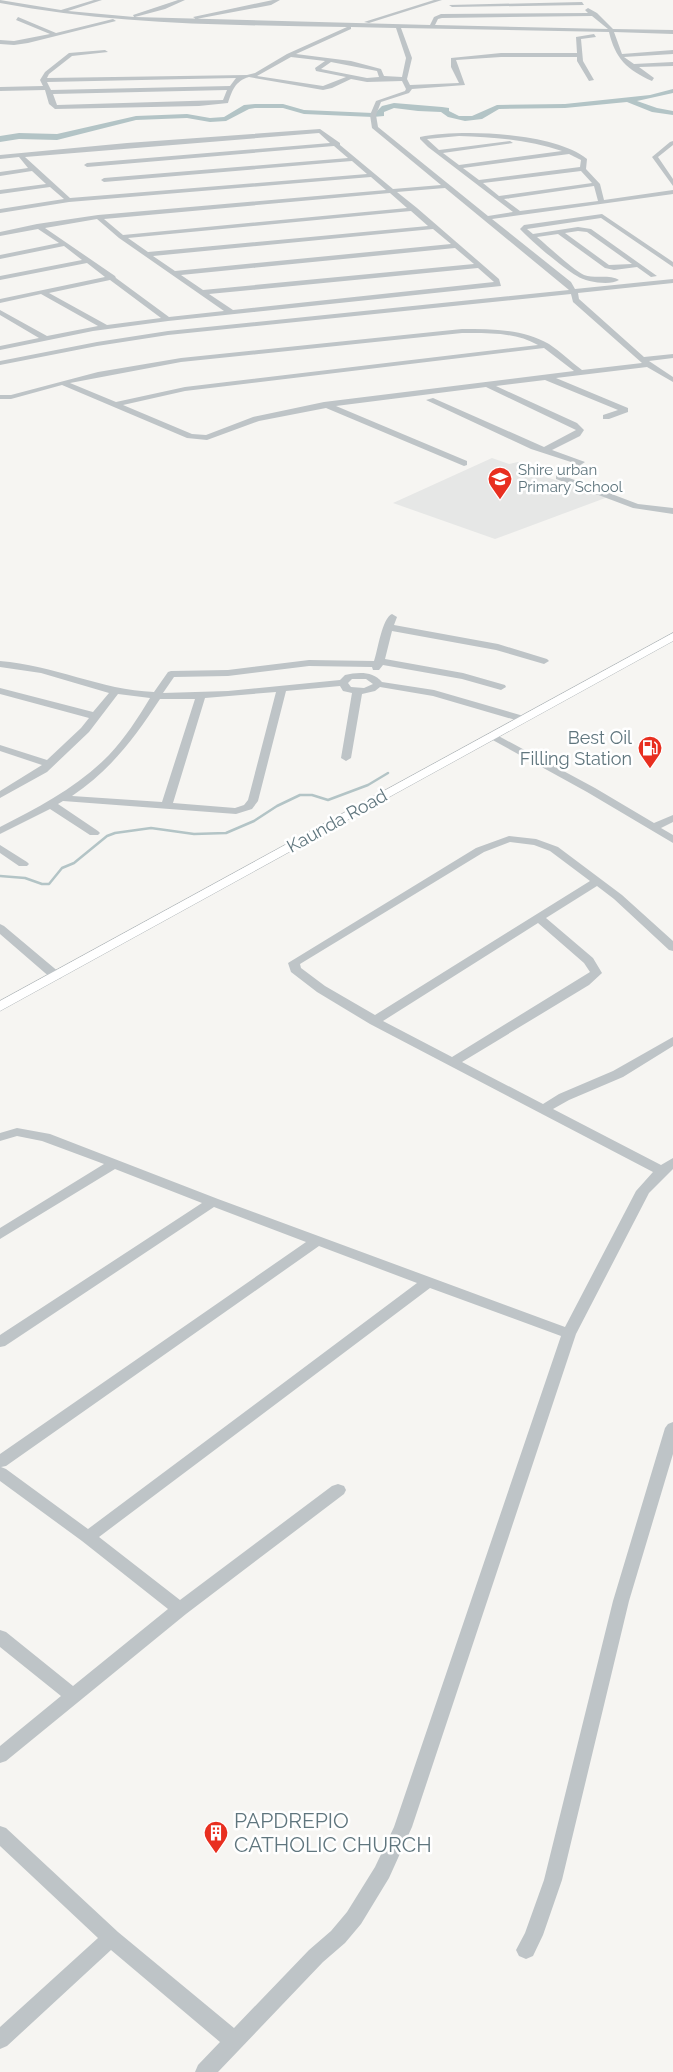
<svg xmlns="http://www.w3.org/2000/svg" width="673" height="2072" font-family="Raleway,sans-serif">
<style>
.built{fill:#e6e7e6}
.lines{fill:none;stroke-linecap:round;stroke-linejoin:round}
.stream{stroke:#b3c4c6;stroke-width:2.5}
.river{fill:#b3c4c6;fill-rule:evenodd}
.major-casing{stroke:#b2b8bb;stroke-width:1}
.minor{fill:#bec4c7;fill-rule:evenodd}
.major{fill:#fff;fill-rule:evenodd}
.labels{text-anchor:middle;stroke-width:5;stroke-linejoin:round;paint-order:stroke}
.far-poi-label{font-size:15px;fill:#60767e;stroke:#fff;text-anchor:start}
.poi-label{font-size:18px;fill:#60767e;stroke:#fff;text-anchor:end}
.street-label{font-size:18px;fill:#60767e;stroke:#fff}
.near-poi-label{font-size:21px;fill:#60767e;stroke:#fff;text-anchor:start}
</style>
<rect width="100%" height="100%" fill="#f6f5f2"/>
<path class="built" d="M492,458L509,464L518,462L545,474L543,476L608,497L495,539L393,503Z"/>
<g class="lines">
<path class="stream" d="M0,876L25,878L42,884H49L62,868L74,863L107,836L115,833L151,828L194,834L226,833L254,821L277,806L300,795H312L328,800L368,785L388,773"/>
<path class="river" d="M673,89V93L637,101L657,108L673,111V115L652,112L627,102L565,108L499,109L482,119L465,121L448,117L441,112L418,111L394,108L384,112V116L373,117L304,114L283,108H255L249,109L226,121L210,122L187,118L136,120L57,140L19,139L0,142V136L19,133L57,134L136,116L187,114L210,118L224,117L244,105L255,104H283L304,110L373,113L376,112L382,106L394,103L442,107L449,108V111L459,116H472L497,105L565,104L650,95Z"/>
<defs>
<path id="major" d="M673,633V641L0,1011V1001Z"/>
</defs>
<use href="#major" class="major-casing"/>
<path class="minor" d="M0,0L61,10L94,0H102L68,11L134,17L133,15L178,0H185L165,9L135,17L430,25L434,17L441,14L588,13L585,10L588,8L597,13L613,29L673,30V34L614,32L622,54L673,50V54L624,57L634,64L673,62V66L639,67L654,78L652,81C627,70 615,58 609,32L401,28L412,58L407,79L410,85L459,83L451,67V58L501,53H577L576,37L594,34L596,37L581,39L583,61L594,80L589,81L577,61V57H501L456,60L465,85L412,89L409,93L381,102L376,115L378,127L488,216L513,212L428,147L420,139V137C461,129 554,132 587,159L586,169L600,184L604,200L673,190V194L492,219L571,282L575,289L673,279V283L578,293L579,299L644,357L673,354V358L649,361L673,377V382L647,367L556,378L628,408V412L609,419H603V415L618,410L545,380L496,386L577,423L584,430L580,436L552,450L585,462L564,476L638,504L673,508V514L633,508L556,479V473L574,463L531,449L426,400L433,398L544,447L576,430L486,387L336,406L467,461V465L464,466L326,408L259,421L207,440L187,438L62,385L11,399H0V395H11L98,372L181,358L462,329C491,329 523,329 549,344C561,352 571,362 582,370L642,363L573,302L571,294L168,335L97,346L0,365V361L97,342L168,331L569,290L445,188L397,192L417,208L499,279L501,286L168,321L93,331L0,350V346L39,338L0,315V310L47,336L98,326L41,294L0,303V299L105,277L87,263L0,280V276L82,260L64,246L0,259V255L59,243L38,229L0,236V232L37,224L98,215L386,190L371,177L69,202L0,213V209L64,199L50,187L0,194V190L46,184L32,171L0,176V172L28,168L19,157L0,159V155L127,143L320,129L340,143V145L393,189L441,185L372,128L370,115L376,101L405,91L406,89L402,81L367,82L351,79L332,88L323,90L249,77C235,81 232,91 228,103L199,106L55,109L49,104L45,90L0,91V87L43,86L40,80L45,72L69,53L105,50L108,52L72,56L49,74L47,78L247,75L255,73L287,54L347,27C231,25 114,25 0,3ZM592,16L608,29L435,25L438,19L442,18ZM351,27L396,28L406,58L402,77L384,76L381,69L351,61L296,54L351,29ZM291,57L325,61L315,68L316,71L346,77L323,86L257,76ZM331,62L377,71L379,77L367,78L321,69ZM236,78L230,86L51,90L47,82ZM227,90L223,100L57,105L53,94ZM319,133L330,143L87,163L84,165L87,167L334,146L348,158L104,178L101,180L104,182L352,161L367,174L70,198L25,157ZM459,136C494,137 529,140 562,151L459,165L443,153L513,143L510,141L439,150L427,139ZM569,154L581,160L580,167L479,180L463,168ZM581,171L592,183L499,196L483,183ZM594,186L598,201L520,211L504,199ZM390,193L407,208L123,235L104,219ZM411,211L428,226L148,252L128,238ZM97,219L119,238L224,311L169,317L116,278L115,276L45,228ZM433,229L451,244L175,271L153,256ZM455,248L474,264L203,290L181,275ZM478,268L494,282L233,310L209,294ZM110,280L161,318L107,325L49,293ZM462,333C487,333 515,332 538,345L185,387L116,402L70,383L181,362ZM544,348L574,371L324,402L253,417L206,435L192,434L123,405L185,391Z
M273,0H280L271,5L196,19L193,17Z
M434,0H442L369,23L364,22Z
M582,2L584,5L452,7L449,5Z
M18,17L56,33L113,19L116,21L28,43L14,45L0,44V40L14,41L50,34L16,20Z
M673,141V145L658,157L673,179V186L652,157L670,142Z
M602,214L673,262V267L601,218L527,229L533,234L578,227L591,229L657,276L651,277L637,267L614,270L605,268L558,234L537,237C548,246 572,269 584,275C595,279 610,274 619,280C610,286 586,282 577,276C562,267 532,242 520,229L524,225ZM578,231L587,232L632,264L609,265L565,233Z
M392,614L397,617L394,625L498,644L547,659L549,661L544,664L496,650L392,631L385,659L463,673L505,685L506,687L501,690L462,679L383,665L379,670H373L372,667L309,666L228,676L174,677L163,693L228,691L340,680L345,675C358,672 373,671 382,682L434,690L527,717V721H519L433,696L380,687L375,691L362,694L351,758L346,761L341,758L352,693L343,691L340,686L286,691L258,801L252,809L236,814L63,801L58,804L98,831L100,833L98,835H90L50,809L0,834V827C39,807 78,787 109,755C125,738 138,718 150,698L118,694L89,732L47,772L0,798V791L42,765L0,751V745L47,760L81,728L89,718L0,694V688L93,712L109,693L41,673L0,667V661C53,665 101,690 154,692L168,672L171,671L228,670L309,660L374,661C378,650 382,618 392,614ZM352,679H366L373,684L364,688L351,687L348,683ZM276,692L248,800L244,805L235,808L173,803L205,698ZM160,699H195L162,802L72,796C111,770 135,737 160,699Z
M493,733L595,788L654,823L673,815V822L661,828L673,835V843L587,792L489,738L488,736L489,734Z
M509,836L536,839L558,847L622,895L673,941V951L669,950L614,899L597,886L546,918L593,958L602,973L589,985L462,1062L543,1104L559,1094L613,1071L673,1037V1046L623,1077L569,1100L553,1109L661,1165L673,1158V1169L649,1193L576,1334L412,1827L389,1878L361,1924L345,1943L323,1962L218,2072H195L198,2065L220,2042L111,1950L7,2046L0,2049V2027L98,1938L0,1846V1826L6,1828L118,1932L234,2028L309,1950L331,1931L347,1912L375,1867L394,1827L561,1336L430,1288L99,1537L180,1600L332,1486L338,1484L344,1486L346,1490L344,1494L186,1614L6,1761L0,1763V1746L61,1696L0,1647V1630L6,1632L73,1686L168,1609L82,1541L0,1481V1454L306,1242L214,1207L5,1346L0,1347V1335L202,1203L115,1169L0,1239V1228L104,1164L42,1141L17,1136L0,1141V1133L17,1128L50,1134L218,1199L565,1327L636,1191L653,1172L370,1024L317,992L291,972L288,963L476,848ZM510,842L534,845L550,851L590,881L375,1015L325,986L301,968L300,964L484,852ZM538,923L584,963L590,972L452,1057L383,1021ZM319,1246L417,1283L88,1529L6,1469L1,1467L6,1466Z
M0,845L27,862L29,864L27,866H19L0,853Z
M0,924L4,926L60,973L62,976L60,979H52L0,934Z
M673,1422V1454L629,1601L562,1880L543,1935L533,1956L526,1959L519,1956L516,1950L525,1933L544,1880L613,1601L665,1428L668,1424Z"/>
<use href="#major" class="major"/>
</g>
<defs>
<symbol id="school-pin" viewBox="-11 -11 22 30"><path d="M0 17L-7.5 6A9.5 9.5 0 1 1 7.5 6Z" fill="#e82f20" stroke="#fff"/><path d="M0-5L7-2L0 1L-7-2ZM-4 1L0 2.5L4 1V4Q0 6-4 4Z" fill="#fff"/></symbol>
<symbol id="fuel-pin" viewBox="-11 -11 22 30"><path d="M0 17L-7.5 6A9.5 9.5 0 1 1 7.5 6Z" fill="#e82f20" stroke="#fff"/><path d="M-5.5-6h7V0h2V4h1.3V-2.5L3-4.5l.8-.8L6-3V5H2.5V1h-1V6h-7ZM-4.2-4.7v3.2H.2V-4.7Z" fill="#fff"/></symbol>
<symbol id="building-pin" viewBox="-11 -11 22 30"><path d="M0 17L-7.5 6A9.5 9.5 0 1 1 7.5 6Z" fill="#e82f20" stroke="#fff"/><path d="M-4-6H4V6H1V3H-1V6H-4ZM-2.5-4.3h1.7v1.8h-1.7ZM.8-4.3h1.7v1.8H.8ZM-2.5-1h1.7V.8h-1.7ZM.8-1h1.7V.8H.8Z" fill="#fff"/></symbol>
</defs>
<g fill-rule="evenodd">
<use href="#school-pin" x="486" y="465" width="28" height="38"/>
<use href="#fuel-pin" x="636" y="734" width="28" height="38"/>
<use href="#building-pin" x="202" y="1819" width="28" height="38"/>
</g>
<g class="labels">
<g class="far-poi-label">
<text x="518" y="475">Shire urban<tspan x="518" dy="17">Primary School</tspan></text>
</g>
<g class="poi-label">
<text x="632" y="744">Best Oil<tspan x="632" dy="21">Filling Station</tspan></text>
</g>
<g class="street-label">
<text transform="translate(337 821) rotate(-29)" y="6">Kaunda Road</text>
</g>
<g class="near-poi-label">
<text x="234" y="1828">PAPDREPIO<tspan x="234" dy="24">CATHOLIC CHURCH</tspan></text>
</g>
</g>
</svg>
